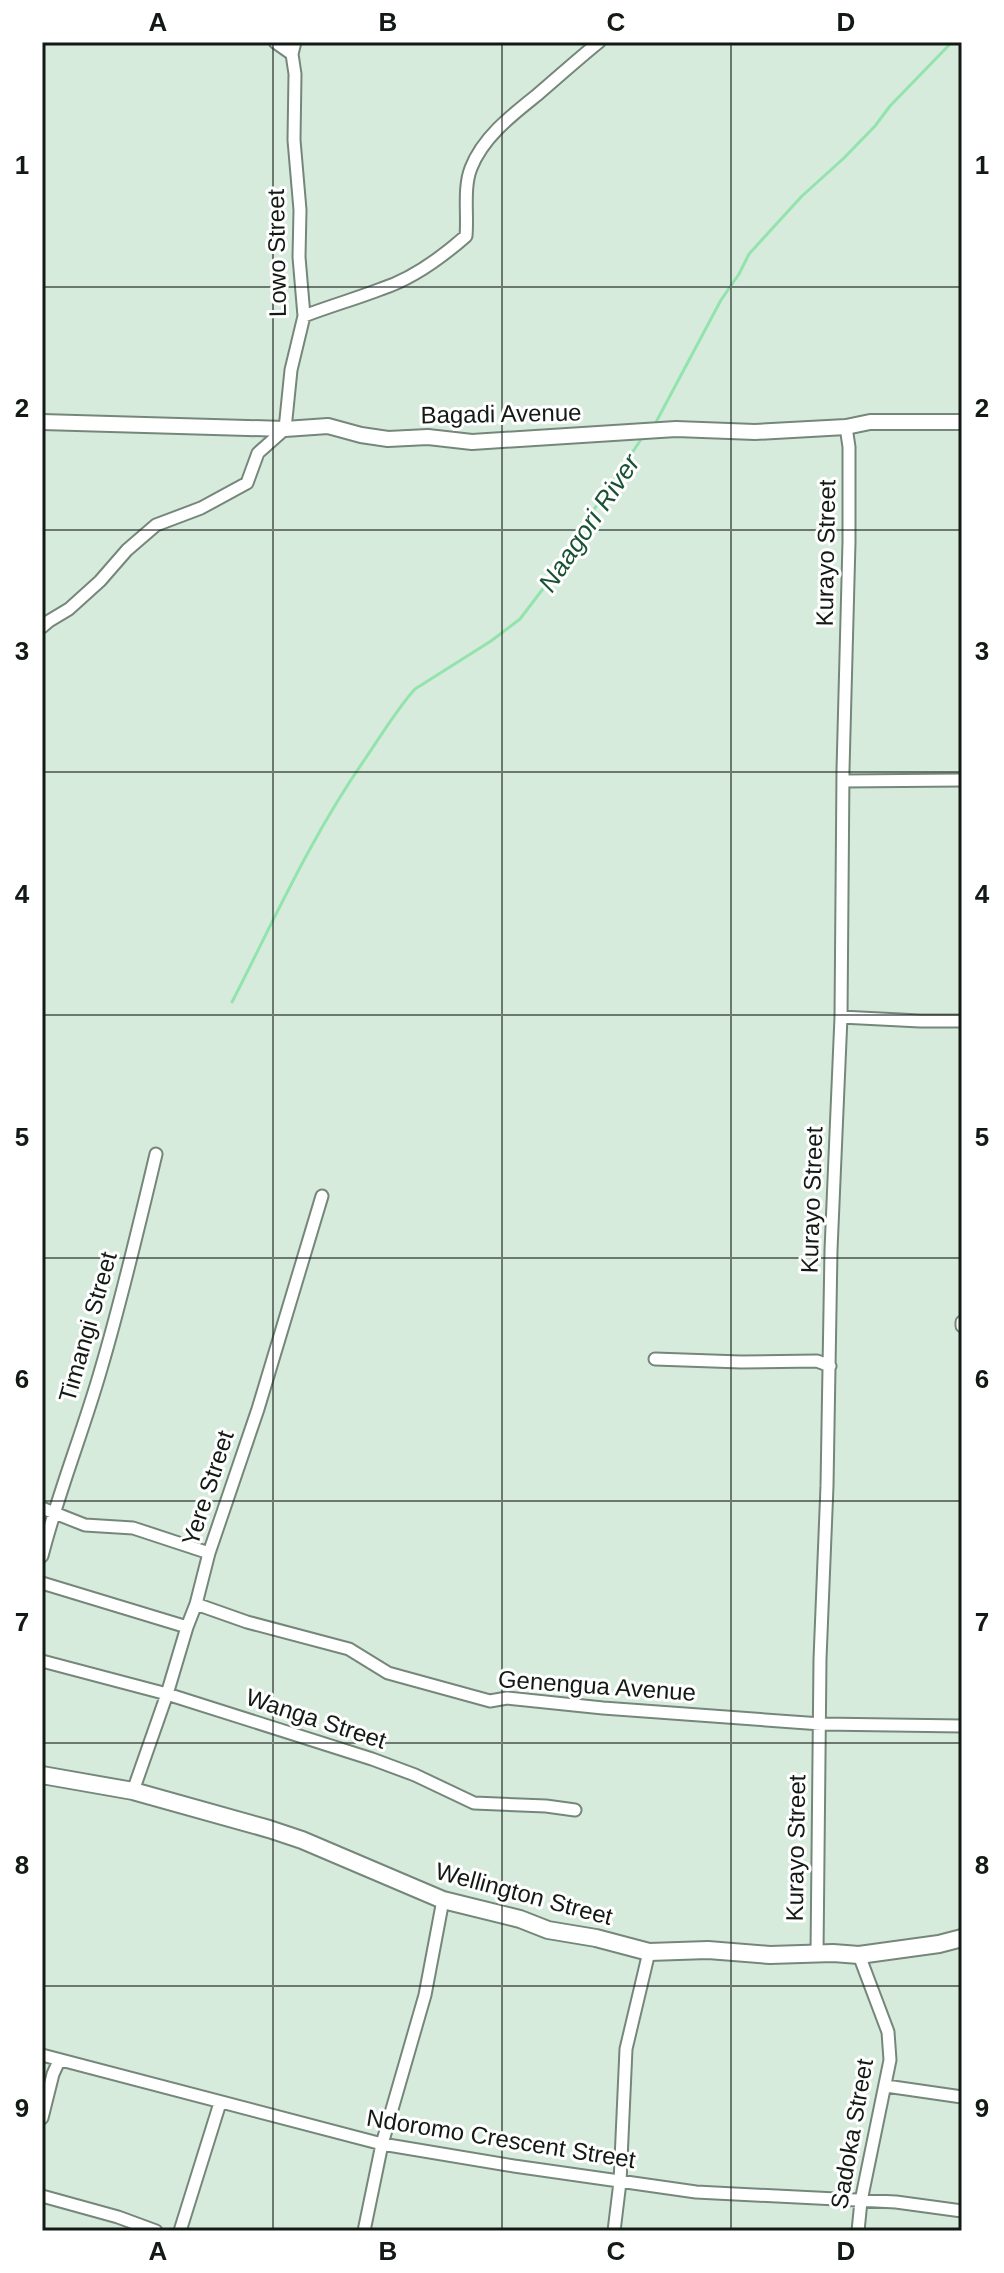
<svg xmlns="http://www.w3.org/2000/svg" width="1004" height="2273" font-family="Arial,sans-serif">
<style>
.lines{fill:none;stroke-linecap:round;stroke-linejoin:round}
.stream{stroke:#93e3ad;stroke-width:3}
.minor-casing{stroke:#75877a;stroke-width:15}
.tertiary-casing{stroke:#75877a;stroke-width:18}
.primary-casing{stroke:#75877a;stroke-width:20}
.minor{stroke:#fff;stroke-width:11}
.tertiary{stroke:#fff;stroke-width:14}
.primary{stroke:#fff;stroke-width:16}
.grid{fill:none;stroke:#131a15;stroke-width:2;stroke-opacity:0.55}
.labels{text-anchor:middle;stroke-width:6;stroke-linejoin:round;paint-order:stroke}
.street-label{font-size:24px;fill:#131a15;stroke:#fff}
.water-label{font-size:26px;font-style:italic;fill:#185230;stroke:#fff}
.neatline{fill:none;stroke:#131a15;stroke-width:3}
.grid-label{font-size:26px;text-anchor:middle;font-weight:bold;fill:#131a15}
</style>
<rect width="100%" height="100%" fill="#d7ebdd"/>
<g class="lines">
<path class="stream" d="M655,424L721,300L739,274L749,254L802,196L844,158L875,126L890,106L952,42
M232,1002C274,920 312,835 365,759C381,736 396,710 415,689L491,641L520,619L555,573L585,523L644,435"/>
<defs>
<path id="minor" d="M275,42L292,54
M304,316C330,306 355,299 381,289C412,279 441,258 466,236C468,215 463,188 471,168C483,137 512,115 537,95C558,77 578,59 599,42
M42,627L49,621L69,609L100,581L127,550L156,525L201,508L247,483L258,453L285,429L291,370L304,316L299,257L300,210L294,140L295,74L292,54L295,42
M843,781L962,780
M841,1017L920,1021H962
M962,1322V1326
M655,1359L741,1362L817,1361L830,1366
M42,1508L85,1525L133,1528L209,1553
M42,1556C58,1493 83,1432 101,1369C122,1298 139,1226 156,1154
M42,1583L187,1627
M196,1604L247,1622L349,1649L388,1673L490,1701L507,1698L603,1708L821,1724L962,1726
M42,1661L167,1694L372,1759L415,1775L474,1803L546,1806L575,1810
M133,1791L167,1694L187,1627L196,1604L209,1553L258,1409L322,1196
M817,1954L820,1659L827,1486L831,1250L841,1017L843,770L849,542V447L846,427
M42,2055L382,2144L514,2166L696,2192L896,2202L962,2211
M886,2086L962,2097
M42,2118L53,2074L59,2061
M42,2196L118,2217L156,2231
M180,2231L220,2103
M364,2231L382,2144L425,1995L443,1900
M614,2231L620,2182L626,2049L649,1952
M858,2231L861,2201L890,2060L888,2032L859,1955"/>
<path id="tertiary" d="M42,422L285,429L328,426L361,435L388,439L428,437L472,442L676,429L755,432L846,427L870,422H962"/>
<path id="primary" d="M42,1775L133,1791L269,1829L302,1840L443,1900L520,1919L548,1930L596,1938L649,1952L708,1950L770,1955L833,1953L859,1955L939,1944L962,1938"/>
</defs>
<use href="#minor" class="minor-casing"/>
<use href="#tertiary" class="tertiary-casing"/>
<use href="#primary" class="primary-casing"/>
<use href="#minor" class="minor"/>
<use href="#tertiary" class="tertiary"/>
<use href="#primary" class="primary"/>
</g>
<path class="grid" d="M273,42V2231M502,42V2231M731,42V2231M42,287H962M42,530H962M42,772H962M42,1015H962M42,1258H962M42,1501H962M42,1743H962M42,1986H962"/>
<g class="labels">
<g class="street-label">
<text transform="translate(277 253) rotate(-91)" y="8">Lowo Street</text>
<text transform="translate(501 414) rotate(-1)" y="8">Bagadi Avenue</text>
<text transform="translate(826 553) rotate(-89)" y="8">Kurayo Street</text>
<text transform="translate(812 1200) rotate(-88)" y="8">Kurayo Street</text>
<text transform="translate(88 1327) rotate(-74)" y="8">Timangi Street</text>
<text transform="translate(208 1488) rotate(-72)" y="8">Yere Street</text>
<text transform="translate(597 1686) rotate(4)" y="8">Genengua Avenue</text>
<text transform="translate(316 1719) rotate(18)" y="8">Wanga Street</text>
<text transform="translate(796 1848) rotate(-89)" y="8">Kurayo Street</text>
<text transform="translate(524 1894) rotate(15)" y="8">Wellington Street</text>
<text transform="translate(852 2134) rotate(-80)" y="8">Sadoka Street</text>
<text transform="translate(501 2139) rotate(9)" y="8">Ndoromo Crescent Street</text>
</g>
<g class="water-label">
<text transform="translate(589 523) rotate(-56)" y="9">Naagori River</text>
</g>
</g>
<rect width="1004" height="2273" fill="none" stroke="#ffffff" stroke-width="88"/>
<rect x="44" y="44" width="916" height="2185" class="neatline"/>
<g class="grid-label">
<text x="158" y="31">A</text>
<text x="388" y="31">B</text>
<text x="616" y="31">C</text>
<text x="846" y="31">D</text>
<text x="22" y="174">1</text>
<text x="982" y="174">1</text>
<text x="22" y="417">2</text>
<text x="982" y="417">2</text>
<text x="22" y="660">3</text>
<text x="982" y="660">3</text>
<text x="22" y="903">4</text>
<text x="982" y="903">4</text>
<text x="22" y="1146">5</text>
<text x="982" y="1146">5</text>
<text x="22" y="1388">6</text>
<text x="982" y="1388">6</text>
<text x="22" y="1631">7</text>
<text x="982" y="1631">7</text>
<text x="22" y="1874">8</text>
<text x="982" y="1874">8</text>
<text x="22" y="2117">9</text>
<text x="982" y="2117">9</text>
<text x="158" y="2260">A</text>
<text x="388" y="2260">B</text>
<text x="616" y="2260">C</text>
<text x="846" y="2260">D</text>
</g>
</svg>
